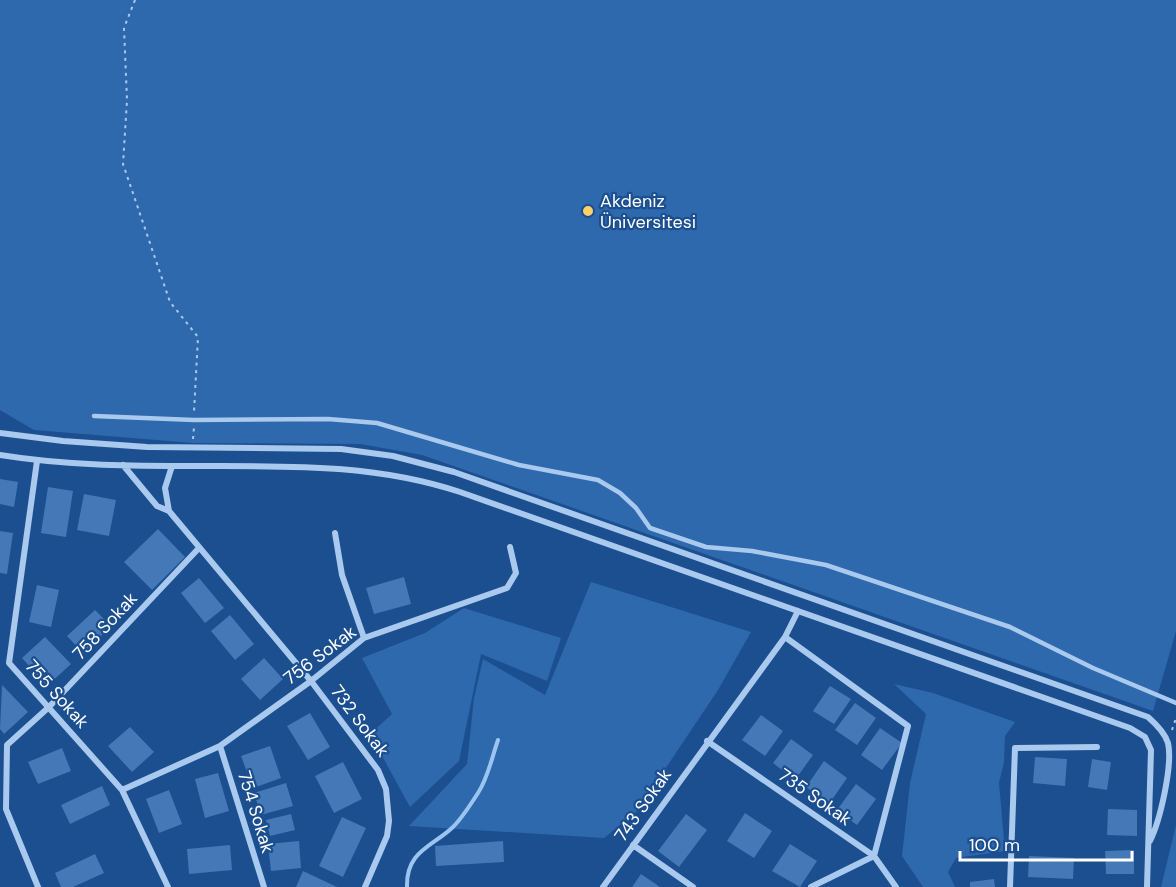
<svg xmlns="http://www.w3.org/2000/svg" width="1176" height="887" font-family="'DM Sans',sans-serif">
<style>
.green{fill:#2e69ad}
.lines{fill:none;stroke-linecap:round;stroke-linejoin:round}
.stream{stroke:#9cc4f0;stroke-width:4}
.building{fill:#4478b7}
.path{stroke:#a9c9ee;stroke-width:2;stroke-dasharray:3 4.5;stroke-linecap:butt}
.lane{stroke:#a9c9ee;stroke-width:4.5}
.street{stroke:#a9c9ee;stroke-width:6}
.poi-dot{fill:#ffd166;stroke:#1b4f8f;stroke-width:2}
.labels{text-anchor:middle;stroke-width:4.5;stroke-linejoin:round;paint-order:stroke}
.poi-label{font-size:18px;fill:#fff;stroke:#1b4f8f;text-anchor:start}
.street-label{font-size:18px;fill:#fff;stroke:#1b4f8f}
</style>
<rect width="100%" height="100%" fill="#1b4f8f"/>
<path class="green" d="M0,0H1176V631L1153,711L422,455L360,444L193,443L34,430L0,410Z
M591,582L751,632L718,690L637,811L604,838L409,826L467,764L474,698L483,659L545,695Z
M464,608L561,638L547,681L481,654L459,761L410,807L370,734L392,714L362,658L425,633Z
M894,684L933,693L1015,722L1005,736L1004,762L999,783L1005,851L956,858L948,872L955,887H923L902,856L910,783L926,714Z
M1176,825V887H1161Z"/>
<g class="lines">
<path class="stream" d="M407,887C406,851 432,847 453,827C462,818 471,804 478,793C488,778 492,757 498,740"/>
</g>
<path class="building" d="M0,479L18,482L14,507L0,504Z
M48,487L73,491L66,537L41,533Z
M84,494L116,500L109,536L77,530Z
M158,529L185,557L152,590L124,562Z
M0,531L13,533L7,574L0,573Z
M404,577L411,604L374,614L366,588Z
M199,578L224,608L205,623L181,593Z
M37,585L59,590L51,627L29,622Z
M95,610L111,626L83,653L67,636Z
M230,615L254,644L235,660L211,631Z
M45,637L71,664L47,686L22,658Z
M264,658L283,679L260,700L241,679Z
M2,685L28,712L4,734L0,729Z
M830,686L851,699L834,724L813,711Z
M855,703L876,718L857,745L835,730Z
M310,713L330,747L308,760L287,726Z
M761,715L783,731L765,756L742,740Z
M130,727L154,752L132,772L108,746Z
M880,728L902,743L882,770L861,755Z
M791,739L813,755L795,780L773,763Z
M270,746L281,778L253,788L241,756Z
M62,748L71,771L38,784L28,762Z
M1035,757L1067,759L1065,786L1033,783Z
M1092,759L1111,762L1107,790L1088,787Z
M824,761L847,778L829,804L806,787Z
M343,762L362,799L334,813L315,776Z
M218,773L229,811L205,818L195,779Z
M286,783L293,806L261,815L254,793Z
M856,784L876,799L857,825L837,810Z
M102,786L110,805L70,824L61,805Z
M169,790L182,824L159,833L146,799Z
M1108,809L1137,810V836L1107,835Z
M745,813L772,831L754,858L727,841Z
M291,814L295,830L270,836L266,820Z
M686,814L707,830L679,867L658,851Z
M342,817L366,828L343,877L319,866Z
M299,841L301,868L271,871L268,844Z
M503,841L504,862L436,866L435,846Z
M790,844L817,861L800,887L772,871Z
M230,845L232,870L189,874L187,849Z
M1134,850V874H1106L1105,851Z
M95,854L104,873L73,887H61L55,873Z
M1029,856L1074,858L1073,879L1028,877Z
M303,871L337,887H296Z
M641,874L660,887H632Z
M994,879L995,887H970V882Z"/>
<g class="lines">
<path class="path" d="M135,0L124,28L127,100L123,164L170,302L198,337L194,412
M193,439L194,427
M1172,730L1176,718"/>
<path class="lane" d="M94,416L194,420L328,419L377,423L519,465L598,480L620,493L636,508L650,528L706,547L752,551L826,565L1010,627L1093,668L1176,703"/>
<path class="street" d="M0,433L63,441L147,447L341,449L393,456L454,472L1148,717C1156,724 1165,733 1168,743C1173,765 1160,821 1150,841
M0,455C73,467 148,466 222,466C304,466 381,466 460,492L1130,728L1145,737L1151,750L1147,887
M37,461L9,663L122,790L168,887
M123,465L157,506L169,511
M172,466L165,488L169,511L311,681L378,770L386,789L389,821L387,836L365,887
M335,533L342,575L364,638
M785,637L908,726L874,856L811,887
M707,741L874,856L896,887
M220,746L264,887
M122,790L220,746L311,681L364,638L507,588L516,573L510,547
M633,845L693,887
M38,887L6,809L7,745L49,707L199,548
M603,887L785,637L798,611
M1010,887L1015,748L1097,747"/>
</g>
<circle class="poi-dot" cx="588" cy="211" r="6"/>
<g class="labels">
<g class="poi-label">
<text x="600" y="207">Akdeniz<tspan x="600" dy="21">Üniversitesi</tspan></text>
</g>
<g class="street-label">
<text transform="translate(105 626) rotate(-47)" y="6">758 Sokak</text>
<text transform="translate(320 655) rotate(-37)" y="6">756 Sokak</text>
<text transform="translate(57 694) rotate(48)" y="6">755 Sokak</text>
<text transform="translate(360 721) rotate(53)" y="6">732 Sokak</text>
<text transform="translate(815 797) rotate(35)" y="6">735 Sokak</text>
<text transform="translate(643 805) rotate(-55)" y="6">743 Sokak</text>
<text transform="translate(256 812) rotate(73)" y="6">754 Sokak</text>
</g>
</g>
<path d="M960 851v9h172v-9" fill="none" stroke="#ffffff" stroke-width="3"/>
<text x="969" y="851" font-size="18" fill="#ffffff" stroke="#1b4f8f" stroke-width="4.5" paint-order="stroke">100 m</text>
</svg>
